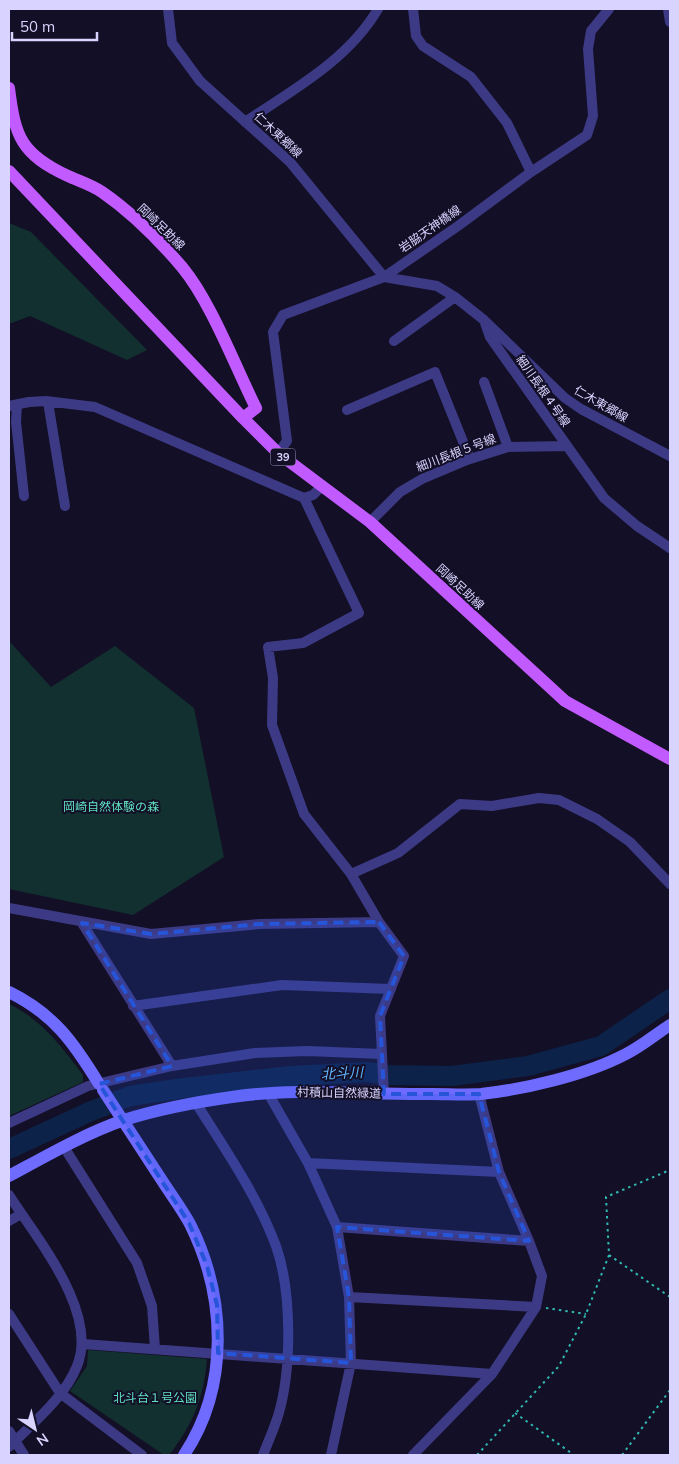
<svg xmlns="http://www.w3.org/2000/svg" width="679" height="1464" font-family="Mulish,'Noto Sans JP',sans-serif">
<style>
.green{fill:#12302f}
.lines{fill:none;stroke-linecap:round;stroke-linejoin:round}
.river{stroke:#0c2248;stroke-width:20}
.path{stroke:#2fb8b0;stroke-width:2;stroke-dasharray:2.5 4;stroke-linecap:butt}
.street{stroke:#3d3a85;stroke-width:10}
.secondary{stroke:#6f6bff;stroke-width:12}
.primary{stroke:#c25bff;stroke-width:12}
.marked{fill:#2655da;fill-opacity:0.2;stroke:#2655da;stroke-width:4;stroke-dasharray:10 6;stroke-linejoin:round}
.labels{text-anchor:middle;stroke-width:4;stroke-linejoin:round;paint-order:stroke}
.shield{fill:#130f26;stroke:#9e99be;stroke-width:1}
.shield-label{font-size:11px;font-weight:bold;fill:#d9d4ff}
.street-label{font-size:12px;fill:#d9d4ff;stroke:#130f26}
.park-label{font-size:12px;fill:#5fe0c0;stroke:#130f26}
.water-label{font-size:14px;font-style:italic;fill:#62b6ff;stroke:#130f26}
</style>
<rect width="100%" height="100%" fill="#130f26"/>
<path class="green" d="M9,223L31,232L147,350L127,360L30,316L9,324Z
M9,641L51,687L115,646L194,708L224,857L133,915L9,889Z
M9,1004C41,1019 62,1047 83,1075V1082L9,1116Z
M88,1350L207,1359C204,1397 193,1425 169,1455H164L70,1391L87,1366Z"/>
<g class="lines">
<path class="river" d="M9,1149L89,1112L130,1096L184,1088L291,1076L367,1072L389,1075L452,1076L528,1066L601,1046L670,999"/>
<path class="path" d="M609,1255L670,1297
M546,1308L586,1314
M515,1413L574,1455
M477,1455L559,1366L586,1314L609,1255L606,1197L670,1170
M622,1455L670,1390"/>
<path class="street" d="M168,9L172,43L200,81L290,162L384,277
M413,9L416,36L423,46L471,77L507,123L531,172
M668,9L670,22
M245,122C293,90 348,60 378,9
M384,277L437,286L455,297L484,320L490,337L604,498L637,526L670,548
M485,321L565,398L581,409L670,456
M394,341L455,297
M484,382L508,447
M48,402L65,506
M17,405L16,422L24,496
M9,406L29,402L46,401L95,407L304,498L313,495L322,486
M347,410L435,372L470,459
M278,453L287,441L273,332L283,315L384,277L458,226L531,172L587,135L593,116L588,49L591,31L609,9
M304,498L359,613L303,643L268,647L273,678L272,725L304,814L351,874L379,922L404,956L380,1016L384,1094
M370,522L400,492L422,479L467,460L508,447L566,446
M351,874L398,853L460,804L492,806L539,798L559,800L597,819L630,842L670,884
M9,908L151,934L260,924L379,922
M82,923L172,1066
M133,1006L282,985L391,989
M268,1093L308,1163L337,1227L349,1297L351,1363L331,1455
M196,1103C225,1149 257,1195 276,1246C292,1292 292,1370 278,1416C274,1429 268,1442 263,1455
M9,1123L88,1086L172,1066L255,1053L307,1051L381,1054
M64,1147L137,1263L152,1306L155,1349
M308,1163L499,1172
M9,1195C37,1239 99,1312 77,1366C65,1397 32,1424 9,1447
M9,1221L21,1214
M337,1227L529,1241
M349,1297L536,1307
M9,1314L60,1393L142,1455
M83,1344L492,1374
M9,1431L24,1455
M413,1455L492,1374L536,1307L542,1276L529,1241L499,1172L479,1094"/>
<path class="secondary" d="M9,992C54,1014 74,1043 99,1084
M103,1090C123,1121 143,1151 163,1182C172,1196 182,1209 190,1224C226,1296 230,1386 184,1455
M9,1176C46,1156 84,1134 124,1120C159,1109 196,1102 232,1097C298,1087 365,1095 432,1094C448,1094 465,1095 481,1094C526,1089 586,1075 626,1054C642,1046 656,1034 670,1025"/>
<path class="primary" d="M9,88C15,137 21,154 68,176C79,181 92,185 102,192C131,212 159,240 182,267C211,302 235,366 256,408L243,418L278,453L370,522L565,701L670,759
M9,171L243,418"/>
</g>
<path class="marked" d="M379,922L404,956L380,1016L384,1094H479L499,1172L529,1241L337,1227L349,1297L351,1363L218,1353L217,1305L207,1266L189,1223L99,1084L172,1066L82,923L151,934L260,924Z"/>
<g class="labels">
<rect class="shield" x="270.5" y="448.5" width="25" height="17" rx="4"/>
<g class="shield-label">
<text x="283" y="461">39</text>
</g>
<g class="street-label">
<text transform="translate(278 135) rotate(43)" y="4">仁木東郷線</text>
<text transform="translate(161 227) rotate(44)" y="4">岡崎足助線</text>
<text transform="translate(430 229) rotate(-35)" y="4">岩脇天神橋線</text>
<text transform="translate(543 391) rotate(55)" y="4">細川長根４号線</text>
<text transform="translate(601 404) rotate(30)" y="4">仁木東郷線</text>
<text transform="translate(456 453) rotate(-21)" y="4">細川長根５号線</text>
<text transform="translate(460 587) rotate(43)" y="4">岡崎足助線</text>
<text transform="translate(339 1093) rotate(1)" y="4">村積山自然緑道</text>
</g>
<g class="park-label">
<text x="111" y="811">岡崎自然体験の森</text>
<text x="155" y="1402">北斗台１号公園</text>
</g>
<g class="water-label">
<text transform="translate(342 1073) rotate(-3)" y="5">北斗川</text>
</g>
</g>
<rect width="679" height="1464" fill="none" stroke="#d9d4ff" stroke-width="20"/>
<g transform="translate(35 1429) rotate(145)" stroke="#130f26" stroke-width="4" paint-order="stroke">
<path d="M0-4L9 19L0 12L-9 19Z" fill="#d9d4ff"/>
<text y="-8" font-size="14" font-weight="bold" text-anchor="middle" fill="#d9d4ff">N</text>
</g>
<path d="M12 32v8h85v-8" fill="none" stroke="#d9d4ff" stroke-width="2.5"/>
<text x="20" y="32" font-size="15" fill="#d9d4ff" stroke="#130f26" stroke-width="4" paint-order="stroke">50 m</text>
</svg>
